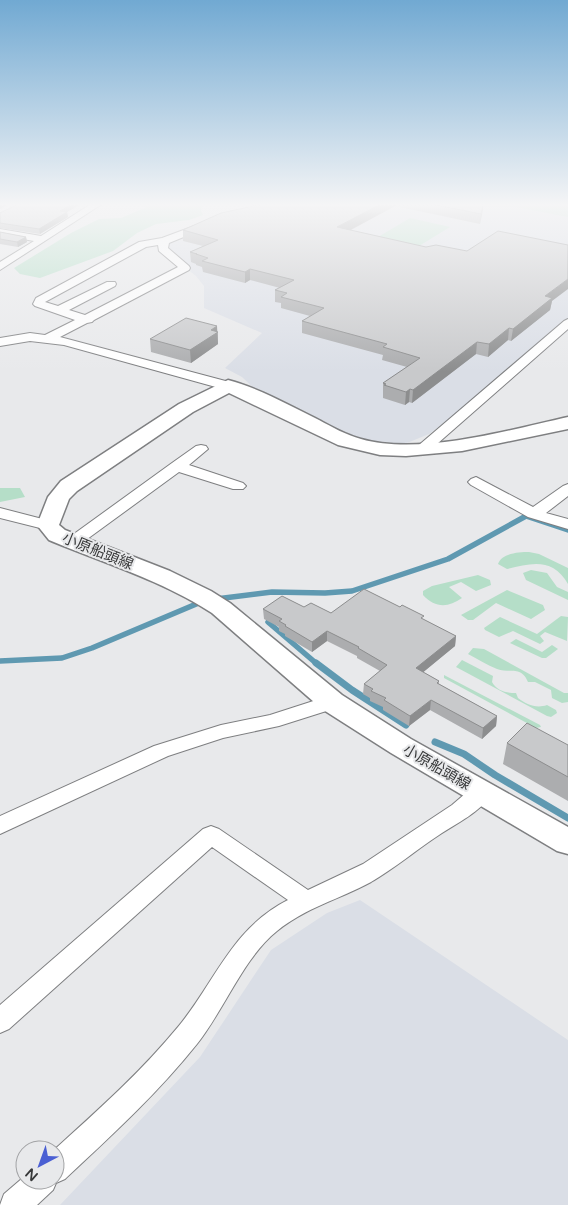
<svg xmlns="http://www.w3.org/2000/svg" width="568" height="1205" font-family="'Varela Round','Noto Sans JP',sans-serif">
<style>
.built{fill:#dadee6}
.green{fill:#b5dec8}
.lines{fill:none;stroke-linecap:round;stroke-linejoin:round}
.stream-far1{stroke:#5f99b1;stroke-width:5.5}
.stream{stroke:#5f99b1;stroke-width:7}
.minor-casing{stroke:#7e7f81;stroke-width:2}
.secondary-casing{stroke:#7e7f81;stroke-width:3}
.minor{fill:#fff;fill-rule:evenodd}
.secondary{fill:#fff;fill-rule:evenodd}
.wall{fill:#acadaf}
.shaded-wall{fill:#8c8d8e}
.building{fill:#c8c9cb;stroke:#8c8d8e}
.labels{text-anchor:middle;stroke-width:4;stroke-linejoin:round;paint-order:stroke}
.street-label{font-size:15px;fill:#373839;stroke:#e8e9eb}
</style>
<rect width="100%" height="100%" fill="#e8e9eb"/>
<path class="built" d="M283,204H568V318L461,411L429,434L407,443L395,445L359,441L260,394L242,377L225,368L262,333L204,308V286L196,276L164,251V241Z
M360,900L568,1040V1205H60L200,1057L271,950L327,913Z"/>
<path class="green" d="M135,204H202L201,211L203,215L189,220L156,224L137,233L113,251L40,278L20,274L14,268L71,233L99,219L121,218L147,207Z
M500,204H568V217Z
M410,218L450,227L419,246L378,237Z
M0,488H20L25,497L0,502Z
M529,552L539,554L568,568V584C553,557 531,563 507,569L498,564C502,553 519,552 529,552Z
M531,570L547,573L557,587L568,592V600L526,580L523,573Z
M478,575L490,580L491,585L476,591L461,582L449,587L462,598C448,608 435,608 423,595V591L432,586Z
M507,590L543,605L545,610L531,619L496,603L473,620H468L461,615Z
M561,616L568,617L567,641L545,632L540,636L544,641L540,644L513,631L499,637L485,630L484,628L500,617L537,634Z
M516,639L542,652L552,645L558,649L546,658H542L510,643Z
M473,648L484,649L564,693H568V702L562,703L552,698L551,690L535,682H528C521,665 509,674 497,669C487,665 478,659 468,654Z
M462,660L493,676L492,682C497,691 506,693 516,693L518,698C526,704 536,709 547,705L556,710L557,713L551,717L547,716L456,667Z
M444,675L540,725L541,727L536,728L444,678Z"/>
<g class="lines">
<path class="stream-far1" d="M216,599L272,592L325,593L352,591L448,559L526,516L568,530
M268,622L317,664
M0,661L62,658L92,648L201,602"/>
<path class="stream" d="M316,663L352,690L406,725
M435,742L464,754L495,775L568,818"/>
<defs>
<path id="minor" d="M91,204H102L0,270V262L34,241L0,235V229L41,236Z
M205,222L210,225L208,227L169,243L168,248L189,266L190,268L189,270L94,320L92,322L87,323L60,337L233,383L235,386L233,389H223L64,345L30,341L0,346V338L30,333L45,335L75,320L35,306L33,304L36,298L139,242L162,238ZM158,245L159,251L178,267L85,315L69,310L115,286L116,284L115,282H107L58,306L45,302L146,247Z
M568,319V329L429,451H419L417,448L419,445L564,321Z
M201,445L206,446L208,449L189,465L243,483L246,486L243,489H233L179,472L79,545H67L65,542L67,539L172,463L196,446Z
M476,477L533,507L563,486L568,484V496L546,513L568,519V529L528,517L471,485L468,482L471,479Z
M0,508L54,522L56,525L54,528L48,530L0,518Z
M332,695L339,697L342,702L339,707L279,726L223,738L168,756L0,834V816L154,746L221,725L270,715Z
M481,785L489,787L492,793C481,812 457,823 439,835C416,850 395,868 371,882C340,899 305,908 277,931C244,957 224,1010 197,1044C158,1093 111,1136 65,1179L56,1183L53,1190L37,1205H0L4,1194L25,1176V1180H55L54,1150C97,1111 141,1072 178,1027C216,981 231,929 288,900L212,847L9,1029L0,1033V1005L203,829L211,826L219,829L308,890L363,864L452,805L473,787Z"/>
<path id="secondary" d="M228,380C259,388 290,406 319,420C332,427 346,435 361,439C420,456 509,430 568,417V429L462,451L406,456L380,455L338,445L229,393L193,412L77,491L69,499L59,525L65,530L170,571L211,591L230,603L342,695L411,739L568,827V854L557,851L391,753L322,709L212,613C161,580 104,563 49,540L37,525L48,497L61,481L179,404Z"/>
</defs>
<use href="#minor" class="minor-casing"/>
<use href="#secondary" class="secondary-casing"/>
<use href="#minor" class="minor"/>
<use href="#secondary" class="secondary"/>
</g>
<path class="wall" d="M18,204H81L67,212L68,217L40,234L0,228V213Z
M263,204H483L480,224L395,206L351,230L552,301L550,310L511,341L508,340L488,357L476,354L412,403L409,402L405,405L383,398V383L407,367L382,360L383,355L302,333V321L310,316L281,308V303L275,302V290L280,288L250,280L245,283L203,272L202,267L196,265V264L191,262L190,252L203,246L183,241V230Z
M0,232L26,237L27,242L18,247L0,244Z
M218,332V344L191,363L151,352L150,339Z
M304,607L331,613L424,620L456,636L455,646L423,672L439,681V684L497,716L496,726L482,739L430,710L409,726L383,710V707L370,701V698L363,694L364,684L380,671L357,658V656L327,641L312,652L285,636V634L279,631V627L264,619L263,609Z
M507,743L568,745V801L503,764Z"/>
<path class="shaded-wall" d="M0,204H11L0,209Z
M72,204H81L67,212L68,217L40,234L39,229L60,211Z
M381,204H395V206L337,237V227Z
M483,204V210L480,224L481,214Z
M26,237L27,242L18,247L17,242Z
M250,269V280L245,283V272Z
M568,279V289L552,301L550,310L511,341L513,329L545,296Z
M217,326L218,344L191,363L190,350L211,330Z
M509,328L508,340L488,357L489,344Z
M477,342L476,354L412,403L413,390Z
M410,389L409,402L405,405L406,392Z
M327,631V641L312,652V642Z
M456,636L455,646L415,679L416,668Z
M431,700L430,710L409,726L410,716Z
M497,716L496,726L482,739L483,728Z"/>
<path class="building" d="M18,204H72L60,211L67,212L39,229L0,223V213Z
M263,204H381L337,227L426,247L436,245L467,251L498,231L568,245V279L545,296L552,298L513,329L509,328L489,344L477,342L413,390L410,389L406,392L384,385L386,384L383,383L420,358L383,347L387,344L302,321L324,308L281,297L287,293L275,290L294,280L250,269L245,272L202,261L208,258L196,254H197L190,252L218,240L183,230L221,213Z
M431,204H483L481,214Z
M0,232L26,237L17,242L0,239Z
M186,318L217,326L211,330L218,332L190,350L150,339Z
M364,589L400,607L402,605L424,616L421,618L456,636L416,668L439,681L437,683L497,716L483,728L431,700L410,716L384,700L386,698L371,691L373,689L364,684L387,665L358,648L359,647L327,631L312,642L285,626L286,625L279,621L282,619L263,609L282,596L304,607L311,603L331,613Z
M527,723L568,745V777L507,743Z"/>
<linearGradient id="sky" x2="0" y2="1"><stop stop-color="#71a9d2"/><stop offset="0.55" stop-color="#f5f5f6"/><stop offset="1" stop-color="#f5f5f6" stop-opacity="0"/></linearGradient>
<rect width="568" height="372" fill="url(#sky)"/>
<g class="labels">
<g class="street-label">
<text transform="translate(98 551) rotate(22)" y="5">小原船頭線</text>
<text transform="translate(437 767) rotate(30)" y="5">小原船頭線</text>
</g>
</g>
<g transform="translate(40 1165) rotate(221)"><circle r="24" fill="#e8e9eb" stroke="#a1a2a4"/>
<path d="M0-4L9 19L0 12L-9 19Z" fill="#4a5fd3"/>
<text y="-8" font-size="14" font-weight="bold" text-anchor="middle" fill="#373839">N</text>
</g>
</svg>
